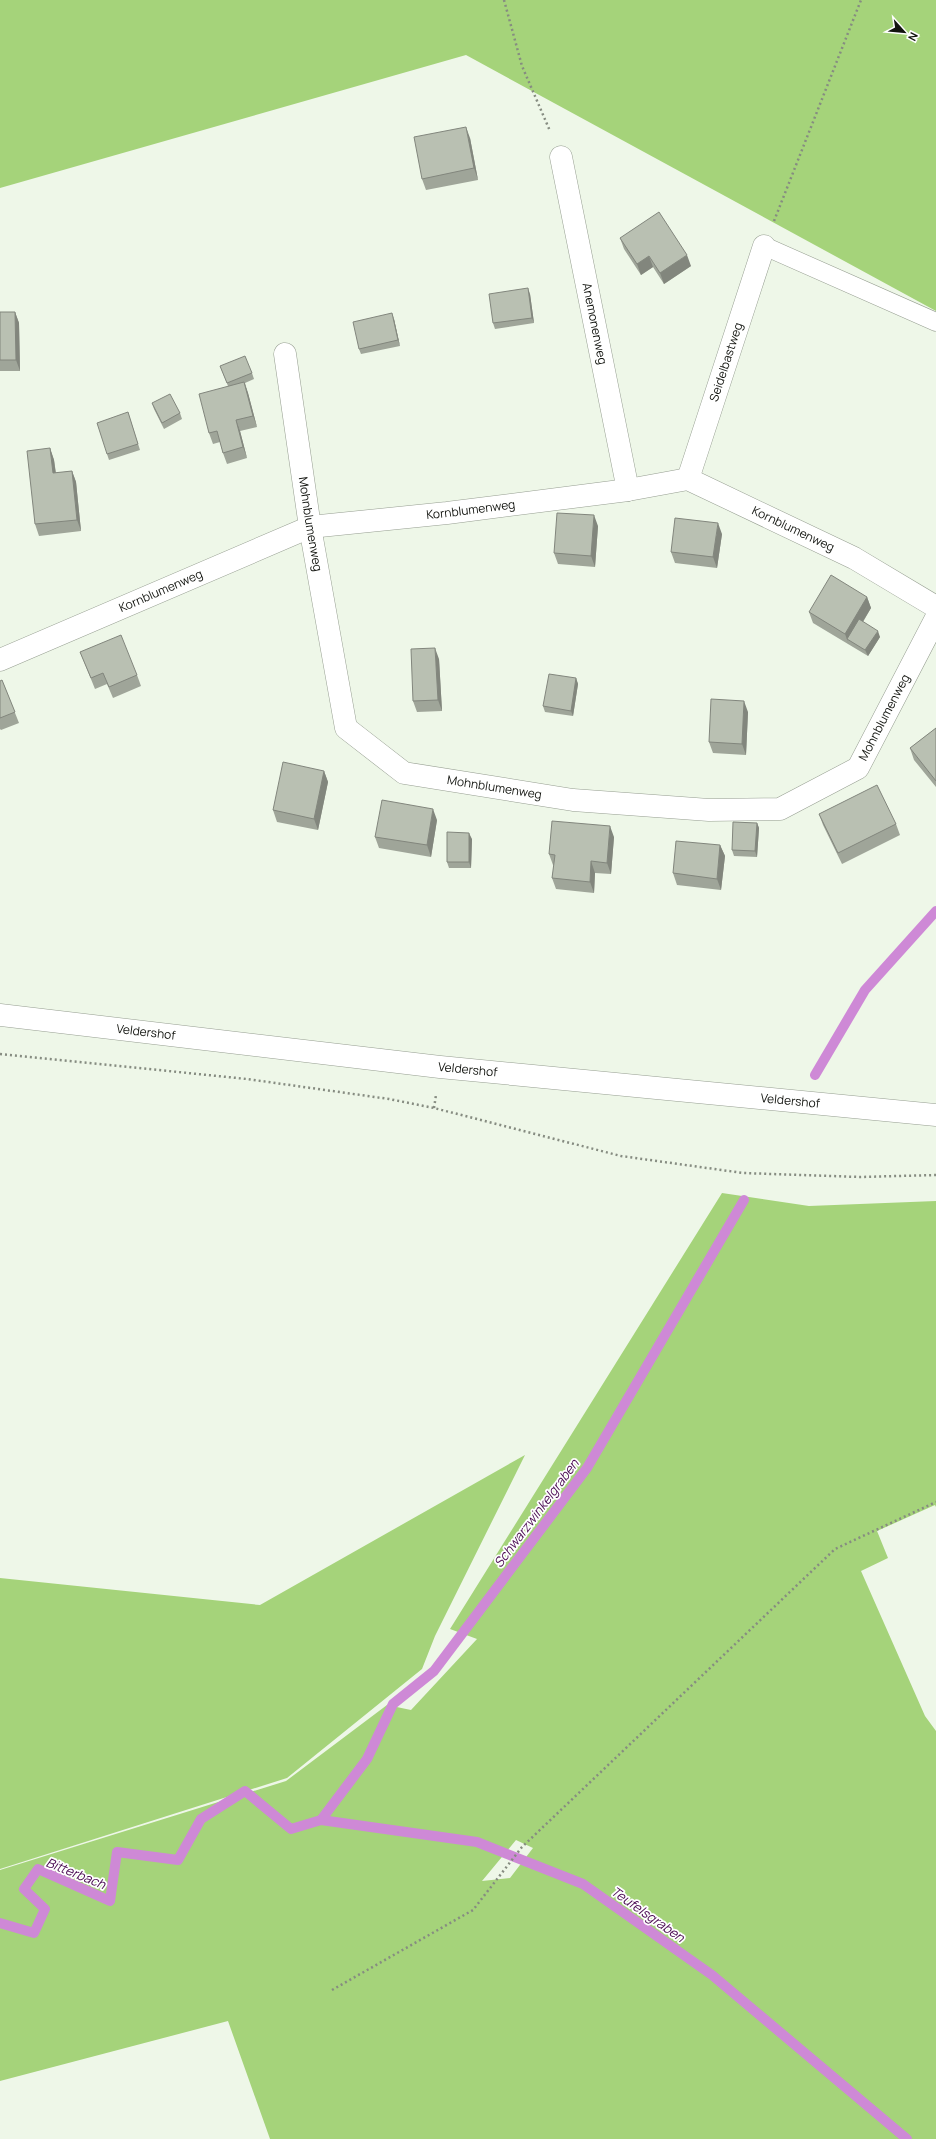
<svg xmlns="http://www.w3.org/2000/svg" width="936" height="2139" font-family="Manrope,sans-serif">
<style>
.green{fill:#a5d37a;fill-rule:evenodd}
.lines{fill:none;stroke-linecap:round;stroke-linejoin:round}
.stream{stroke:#ce89d6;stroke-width:10}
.service-casing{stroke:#969e91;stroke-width:19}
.minor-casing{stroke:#969e91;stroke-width:23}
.secondary-casing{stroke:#969e91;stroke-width:23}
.path{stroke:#868c81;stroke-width:2.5;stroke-dasharray:2 3;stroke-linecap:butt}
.service{stroke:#fff;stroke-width:18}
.minor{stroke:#fff;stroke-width:22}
.secondary{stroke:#fff;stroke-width:22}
.wall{fill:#9fa599}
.shaded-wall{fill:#82867d}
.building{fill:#b9c0b2;stroke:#82867d}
.labels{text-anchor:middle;stroke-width:3.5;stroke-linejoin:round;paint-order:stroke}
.street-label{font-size:12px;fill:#12140f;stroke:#fff}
.water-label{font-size:13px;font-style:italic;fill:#4b0c53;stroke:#fff}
</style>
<rect width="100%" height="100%" fill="#eef7e8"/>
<path class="green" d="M0,0H936V311L466,55L0,188Z
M722,1193L809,1206L936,1201V1507L935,1505L877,1531L888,1558L861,1571L925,1716L936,1731V2139H270L228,2021L0,2081V1870L286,1781L387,1705L411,1710L477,1639L450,1629ZM516,1840L533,1848L510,1878L482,1881Z
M525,1455L435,1636L422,1669L287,1778L0,1869V1578L260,1605Z"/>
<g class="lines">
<path class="stream" d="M815,1075L865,990L936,911
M321,1820L367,1759L393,1704L434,1671L587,1468L744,1200
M0,1923L34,1933L45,1909L24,1889L38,1869L110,1901L117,1852L178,1860L201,1819L245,1791L291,1829L321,1820L477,1842L583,1884L712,1975L907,2139"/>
<defs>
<path id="service" d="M764,246L936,322"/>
<g id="minor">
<path id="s1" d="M561,157L628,490"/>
<path id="s2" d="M285,354L310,527L346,728L404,773L573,800L709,810L780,809L858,768L936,618"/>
<path id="s3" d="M688,479L764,246"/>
<path id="s4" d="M0,660L310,527L447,513L628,490L688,479L854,558L936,607"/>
</g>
<g id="secondary">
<path id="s5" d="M0,1015L440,1067L936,1115"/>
</g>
</defs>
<use href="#service" class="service-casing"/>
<use href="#minor" class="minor-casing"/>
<use href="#secondary" class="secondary-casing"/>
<path class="path" d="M504,0L522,66L550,131
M774,221L861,0
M0,1054L247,1079L389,1099L434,1108L621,1156L743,1173L860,1177L936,1175
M434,1108L436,1095
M332,1990L473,1910L522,1847L835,1549L936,1502"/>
<use href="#service" class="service"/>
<use href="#minor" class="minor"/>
<use href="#secondary" class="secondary"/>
</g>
<path class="wall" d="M470,138L478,180L426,190L422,179Z
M620,238L691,266L664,284L653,267L641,275L624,249Z
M530,294L534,323L495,329L493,323Z
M0,312H15L19,323L20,371H0Z
M394,319L400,346L361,354L359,349Z
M220,366L252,373L254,379L245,383L248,393L257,427L240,431L247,458L227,464L223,453L220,442L213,444L209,433L228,386Z
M152,403L180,413L182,419L164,429L154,409Z
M128,412L140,450L109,460L107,454Z
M50,448L54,460L56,473L72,471L76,482L81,531L39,536L35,524Z
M598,526L595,567L558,564L554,553Z
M722,534L717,568L675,563L671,552Z
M867,597L871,608L863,622L880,637L868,656L813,623L809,612Z
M80,652L137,675L141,686L113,698L107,684L95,689Z
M439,659L442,711L417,712L413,701Z
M576,678L578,684L573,716L545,712L543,706Z
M2,680L19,723L1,730L0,729V681Z
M748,712L746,755L713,753L709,742Z
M936,728V787L914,760L910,748Z
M324,771L328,782L318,830L277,822L273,810Z
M819,814L896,824L900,835L842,864L823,825Z
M437,820L431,857L379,848L375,837Z
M757,823L759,828L757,857L734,856L732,850Z
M614,837L611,874L595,873L594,893L556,889L552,878L554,865H553L549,854Z
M472,839L471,868H449L447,862Z
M720,845L725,856L721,890L677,885L673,873Z"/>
<path class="shaded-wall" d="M466,127L470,138L478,180L474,168Z
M687,255L691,266L664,284L660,273Z
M649,256L653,267L641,275L637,264Z
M528,288L530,294L534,323L532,318Z
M15,312L19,323L20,371L16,360Z
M392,313L394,319L400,346L398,340Z
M244,382L248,393L257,427L253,416Z
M236,420L240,431L247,458L243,447Z
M50,448L54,460L57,484L53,473Z
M72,471L76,482L81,531L77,520Z
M594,515L598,526L595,567L591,556Z
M718,523L722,534L717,568L713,557Z
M867,597L871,608L851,641L847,639L849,645L845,634Z
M878,631L880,637L868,656L865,650Z
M435,648L439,659L442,711L438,700Z
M576,678L578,684L573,716L571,711Z
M744,701L748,712L746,755L742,744Z
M324,771L328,782L318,830L314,819Z
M433,809L437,820L431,857L427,845Z
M757,823L759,828L757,857L755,851Z
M610,826L614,837L611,874L607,863Z
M469,833L472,839L471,868L469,862Z
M720,845L725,856L721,890L717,879Z
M591,861L595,873L594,893L590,882Z"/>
<path class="building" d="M466,127L474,168L422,179L414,137Z
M659,212L687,255L660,273L649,256L637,264L620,238Z
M528,288L532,318L493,323L489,294Z
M0,312H15L16,360H0Z
M392,313L398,340L359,349L353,322Z
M245,356L252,373L227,383L220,366Z
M244,382L253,416L236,420L243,447L223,453L217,431L209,433L199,394Z
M170,394L180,413L162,423L152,403Z
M128,412L138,444L107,454L97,423Z
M50,448L53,473L72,471L77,520L35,524L27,451Z
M557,513L594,515L591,556L554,553Z
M675,518L718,523L713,557L671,552Z
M831,575L867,597L845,634L809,612Z
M859,619L878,631L865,650L847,639Z
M121,635L137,675L109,687L103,673L91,678L80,652Z
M435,648L438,700L413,701L411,649Z
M549,674L576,678L571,711L543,706Z
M2,680L15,712L0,718V681Z
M711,699L744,701L742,744L709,742Z
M936,728V781L910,748Z
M283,762L324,771L314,819L273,810Z
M877,785L896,824L838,853L819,814Z
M382,800L433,809L427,845L375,837Z
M552,821L610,826L607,863L591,861L590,882L552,878L555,855L549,854Z
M733,822L757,823L755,851L732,850Z
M447,832L469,833V862H447Z
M676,841L720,845L717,879L673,873Z"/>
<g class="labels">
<g class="street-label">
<text dy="4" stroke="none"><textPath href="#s1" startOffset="170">Anemonenweg</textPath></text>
<text dy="4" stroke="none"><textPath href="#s3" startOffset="123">Seidelbastweg</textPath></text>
<text dy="4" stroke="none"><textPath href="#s4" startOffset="499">Kornblumenweg</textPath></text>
<text dy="4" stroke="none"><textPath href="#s2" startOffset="172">Mohnblumenweg</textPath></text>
<text dy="4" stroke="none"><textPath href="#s4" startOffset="835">Kornblumenweg</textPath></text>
<text dy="4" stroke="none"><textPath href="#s4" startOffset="175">Kornblumenweg</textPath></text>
<text dy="4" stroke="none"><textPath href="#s2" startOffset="976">Mohnblumenweg</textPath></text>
<text dy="4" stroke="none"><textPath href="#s2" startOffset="544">Mohnblumenweg</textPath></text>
<text dy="4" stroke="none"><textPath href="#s5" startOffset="147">Veldershof</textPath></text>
<text dy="4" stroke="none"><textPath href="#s5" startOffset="471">Veldershof</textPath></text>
<text dy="4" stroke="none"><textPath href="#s5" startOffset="795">Veldershof</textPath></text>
</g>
<g class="water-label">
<text transform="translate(536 1513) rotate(-53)" y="5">Schwarzwinkelgraben</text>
<text transform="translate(76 1873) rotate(22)" y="5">Bitterbach</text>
<text transform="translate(648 1914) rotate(35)" y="5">Teufelsgraben</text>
</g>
</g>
<g transform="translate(904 32) rotate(117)" stroke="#ffffff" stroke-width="3" paint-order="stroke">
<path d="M0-3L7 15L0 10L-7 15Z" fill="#12140f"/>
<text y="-6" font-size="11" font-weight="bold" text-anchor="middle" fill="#12140f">N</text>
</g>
</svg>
